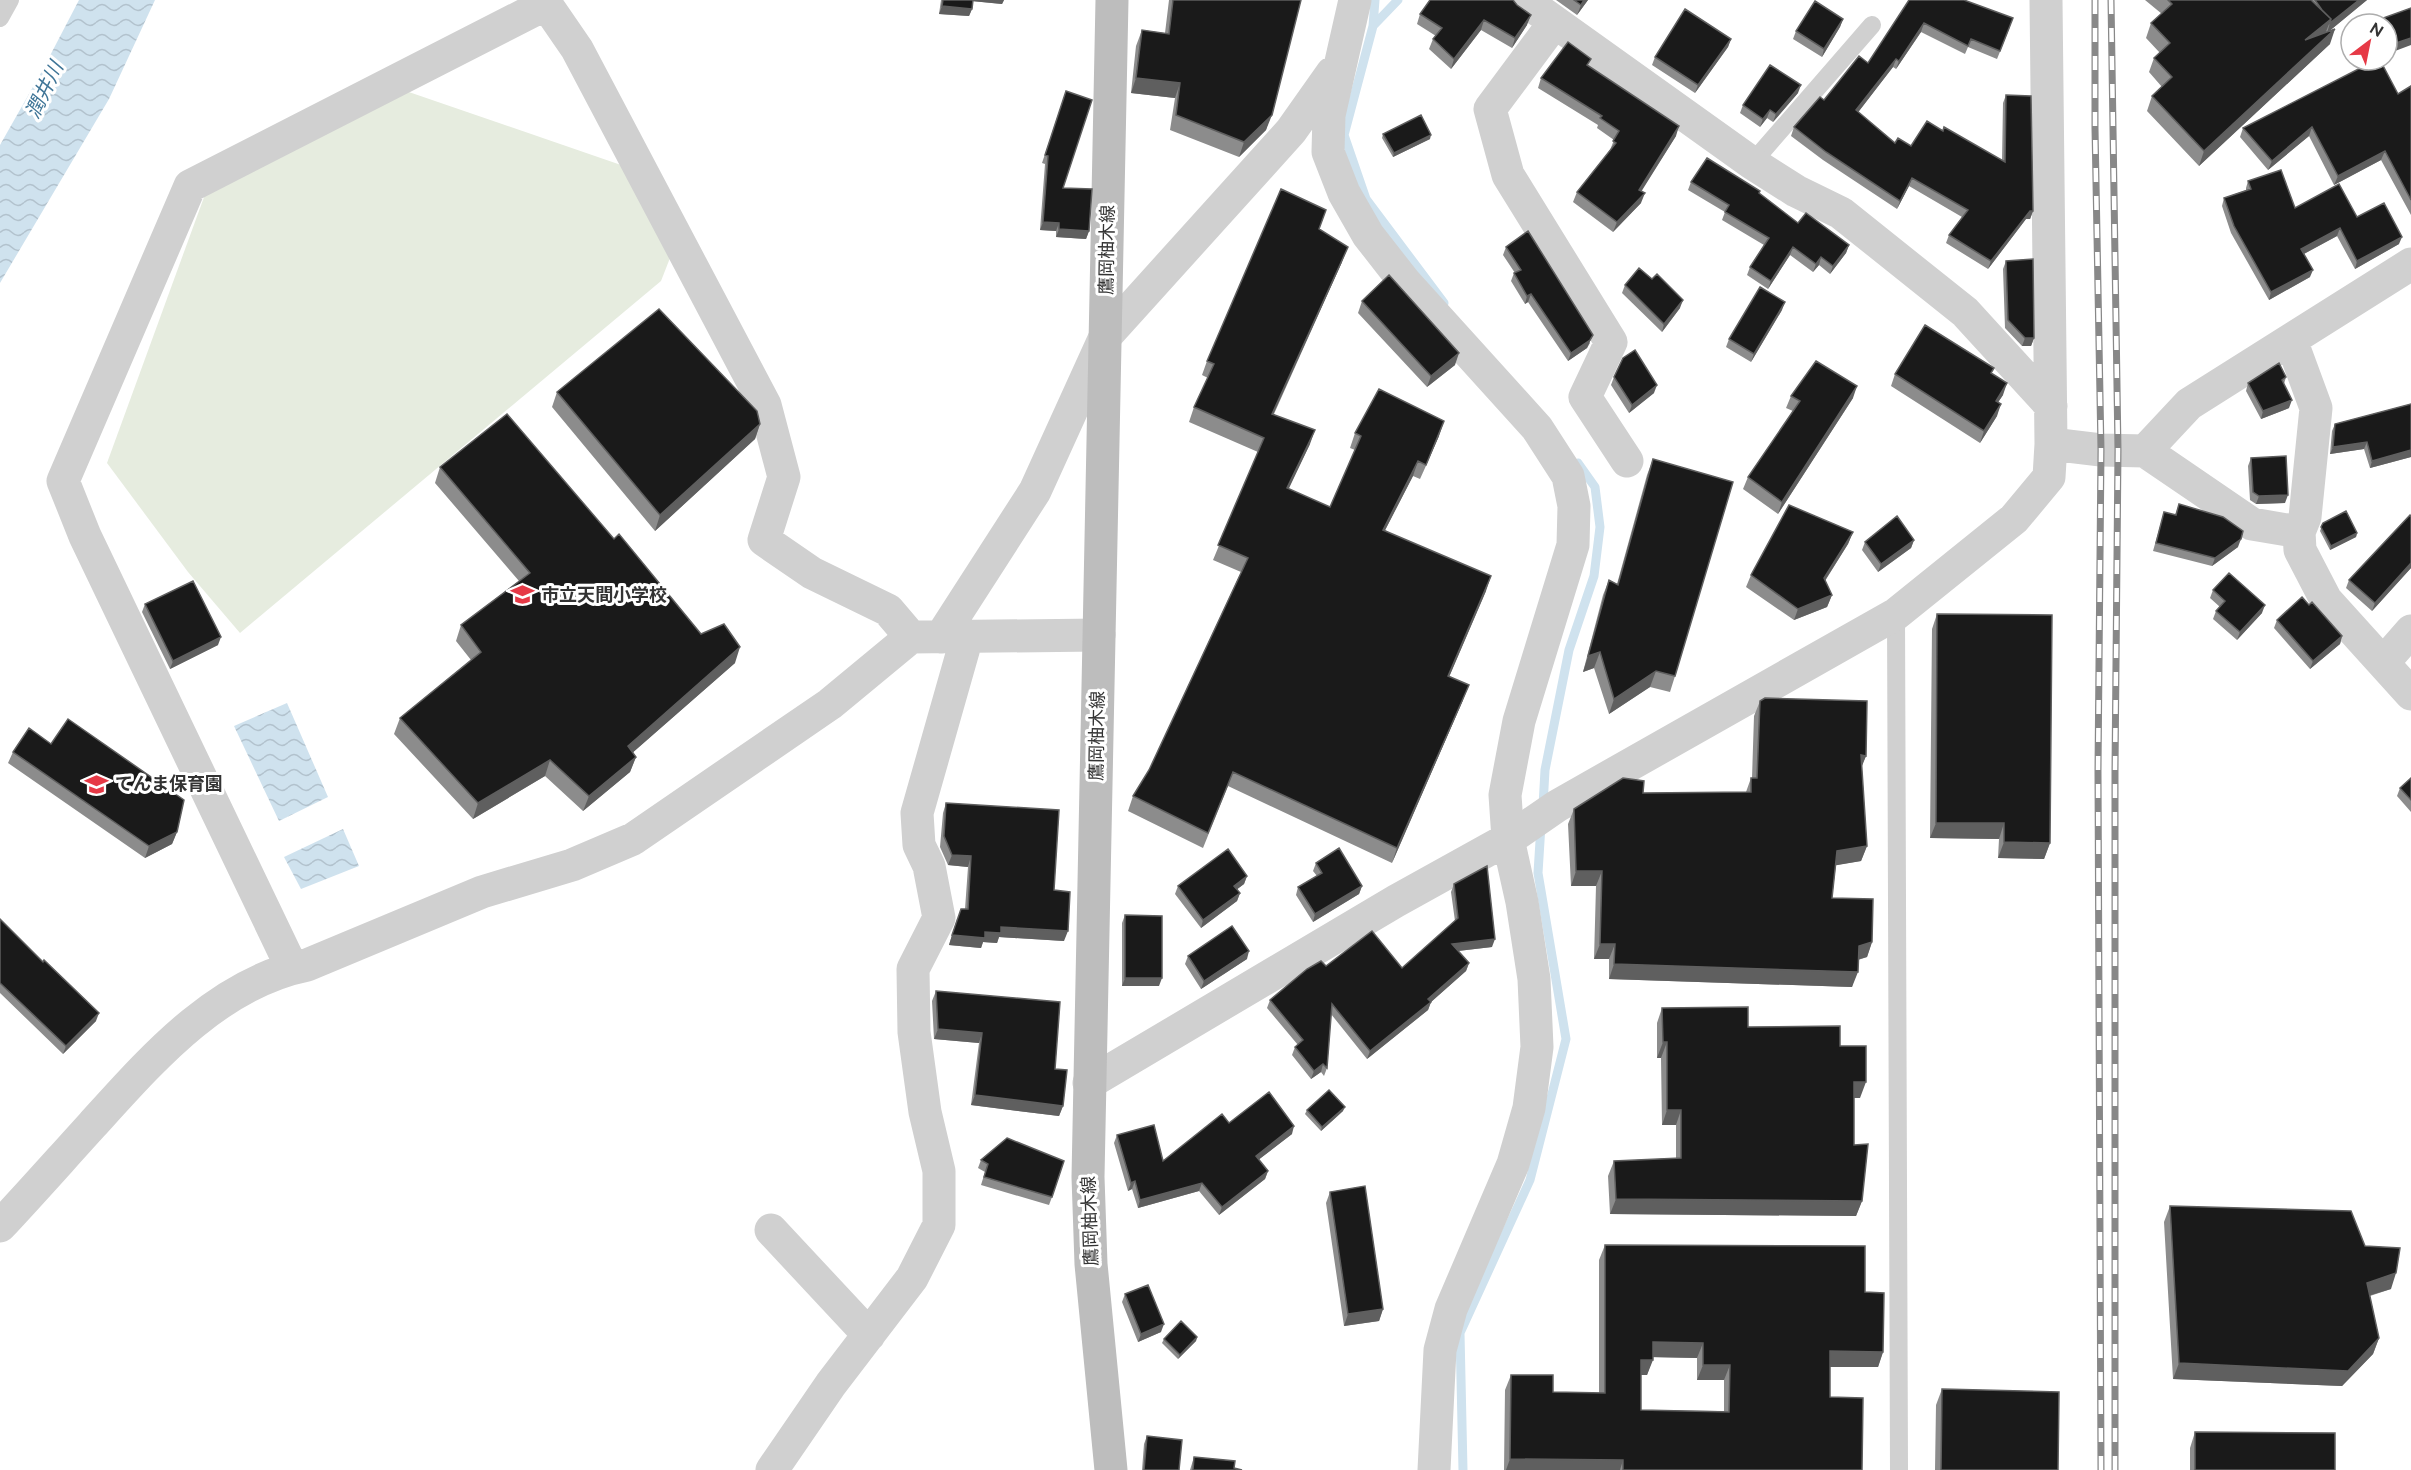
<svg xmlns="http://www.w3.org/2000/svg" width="2411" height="1470" font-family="Raleway,'Noto Sans JP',sans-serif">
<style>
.garden{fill:#e6ecdf}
.water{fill:url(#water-waves)}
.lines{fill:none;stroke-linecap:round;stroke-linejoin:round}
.stream{stroke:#cfe2ee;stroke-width:9}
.service{stroke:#d0d0d0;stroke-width:18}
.minor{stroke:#d0d0d0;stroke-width:33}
.secondary{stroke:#bdbdbd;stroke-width:33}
.rail-casing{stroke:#888;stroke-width:7}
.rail{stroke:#fff;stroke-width:4.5;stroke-dasharray:14;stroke-linecap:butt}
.wall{fill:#8c8c8c;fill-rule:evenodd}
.shaded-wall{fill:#5f5f5f}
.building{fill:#1a1a1a;stroke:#5f5f5f;stroke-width:1.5;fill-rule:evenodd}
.labels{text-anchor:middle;stroke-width:6;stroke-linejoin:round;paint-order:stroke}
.street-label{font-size:18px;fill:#333;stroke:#fff}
.poi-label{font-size:18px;font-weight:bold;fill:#333;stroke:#fff;text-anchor:start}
.water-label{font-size:20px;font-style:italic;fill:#3f7597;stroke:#fff}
</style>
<defs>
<pattern id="water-waves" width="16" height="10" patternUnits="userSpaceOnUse" patternTransform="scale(1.5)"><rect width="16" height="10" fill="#cfe2ee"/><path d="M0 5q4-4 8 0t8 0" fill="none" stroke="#b2c2cd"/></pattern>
</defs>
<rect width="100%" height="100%" fill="#fff"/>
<path class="garden" d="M403,90L621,165L670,258L661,281L240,633L188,572L107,463L207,189Z"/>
<path class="water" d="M79,0H155L109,99L0,283V145L42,71Z
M287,703L328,797L279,821L234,726Z
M343,829L359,866L301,889L284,857Z"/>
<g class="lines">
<path class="stream" d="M1375,0L1373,26L1344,135L1366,199L1444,303
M1373,26L1398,0
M1543,806L1545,770L1569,650L1594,576L1600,527L1595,487L1578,463
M1463,1470L1460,1333L1530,1180L1566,1039L1538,873L1541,825"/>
<path class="service" d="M0,18L10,0
M1752,163L1872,25
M1896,614L1899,1470"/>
<path class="minor" d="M1355,0L1329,115L1328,152L1344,193L1368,235L1404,281L1537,428L1568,476L1574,506L1573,545L1519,721L1505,795L1508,839L1522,902L1534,979L1537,1047L1529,1108L1513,1164L1451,1309L1440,1350L1434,1470
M1524,0L1752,163L1796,191L1841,213L1965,312L2051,406
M1554,23L1490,109L1508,175L1611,342L1585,397L1627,461
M2291,340L2316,408L2305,517L2299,532L2300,550L2326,600L2411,694
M2051,444L2101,450L2145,451L2189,404L2411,264
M2145,451L2252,524L2299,532
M941,637L1035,491L1105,337L1291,131L1332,73
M2383,663L2411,631
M292,968L85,536L63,481L190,186L546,4L577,49L765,405L784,477L764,540L812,573L888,610L911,637
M1089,1083L1396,901L1515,835L1557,806L1896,614L2014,519L2049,477L2051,444L2046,0
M0,1226C31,1193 61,1159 92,1125C151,1060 217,983 307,965L482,892L572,865L633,839L830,704L911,637L1099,635
M771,1230L869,1335
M772,1470L831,1384L912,1278L939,1225V1171L925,1112L914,1032L913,969L939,918L929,866L919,845L917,813L967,637"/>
<path class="secondary" d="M1111,1470L1091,1264L1088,1177L1112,0"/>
<defs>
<path id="rail" d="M2095,0V128L2101,450L2098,771L2101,1470
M2111,0L2118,450L2115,771V1470"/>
</defs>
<use href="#rail" class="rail-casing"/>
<use href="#rail" class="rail"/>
</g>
<path class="wall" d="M941,0H1004L1002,4L972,1V9L969,16L939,14Z
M1169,0H1301L1266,130L1239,157L1170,130L1175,98L1131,93L1136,46L1142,30L1165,33Z
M1430,0L1527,25L1512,48L1481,30L1451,69L1429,49L1433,39L1436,36L1417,24L1420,14Z
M1556,0H1588L1577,15Z
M1909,0L2010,27L1997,59L1968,47L1965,54L1921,32L1896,69L1893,67L1858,112L1895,143L1911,146L1943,131L2002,161L2003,103L2006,95L2033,211L2030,219H2026L1988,269L1946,243L1949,235L1962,217L1909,186L1897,209L1823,160L1791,136L1794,127L1824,100L1868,63Z
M2145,0H2367L2328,32L2330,44L2199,166L2147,111L2152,96L2162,87L2149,72L2154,58L2160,53L2146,38L2151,23L2162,14Z
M1843,19L1840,27L1822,57L1793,39L1796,31Z
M1731,39L1728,47L1695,93L1652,65L1655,57Z
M1588,67L1676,136L1641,191V203L1613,232L1573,202L1577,192L1610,150L1614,140L1597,128L1598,125L1538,88L1541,78Z
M2411,86V215L2381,160L2334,185L2309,136L2268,170L2240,137L2243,128L2398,94Z
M1066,91L1063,188L1089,231L1086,239L1056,237V231L1040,230L1045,164L1042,163Z
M1798,93L1773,122L1767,118L1760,127L1740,113L1743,105Z
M1383,134L1430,139L1393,157L1382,138Z
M2248,181L2295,208L2357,217L2399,244L2355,269L2337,236L2304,254L2310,277L2269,300L2231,233L2222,206L2224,198L2246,190V188Z
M1691,182L1759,194L1798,223L1849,245L1846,253L1830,274L1819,265L1813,272L1790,255L1768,289L1747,275L1750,267L1764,245L1722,220L1725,212L1688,190Z
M1319,229L1342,262L1274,414L1310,444L1288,489L1330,507L1355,450L1350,448L1355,433L1439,436L1420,479L1413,476L1385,530L1486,591L1449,677L1463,700L1392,863L1228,786L1203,848L1128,811L1133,796L1149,770L1241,572L1213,560L1258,452L1189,422L1194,407L1208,378L1202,375L1207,361Z
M1506,247L1590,343L1587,348L1568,361L1528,302L1525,304L1511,281L1514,273H1515L1503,255Z
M2006,261L2034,338L2031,346H2022L2005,328L2003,269Z
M1625,285L1680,308L1662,332L1622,293Z
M1362,301L1455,365L1427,387L1358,313Z
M1782,310L1751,362L1726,347L1729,339Z
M1992,373L2003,395L1998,402L1997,416L1980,443L1891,386L1895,374Z
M1614,377L1654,393L1629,413L1611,385Z
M2286,377L2284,384L2289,408L2261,419L2246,391L2248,383Z
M557,392L760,424L755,439L655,531L552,407Z
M1791,396L1853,398L1778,514L1743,489L1748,477L1793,411L1786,408Z
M2411,404V457L2370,468L2364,449L2330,454L2332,431L2335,424Z
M2251,458L2285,503L2256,504L2250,500L2248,466Z
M1653,459L1675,676L1670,692L1650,687L1609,714L1594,668L1583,672L1603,595L1609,580L1617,584L1647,475Z
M440,467L614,539L701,634L735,663L633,752L636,757L630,772L583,811L545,776L473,819L394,734L400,718L471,660L456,641L461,625L519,581L435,483Z
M2179,504L2238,547L2212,566L2153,551L2164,512L2175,515Z
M2411,517V568L2372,611L2346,588L2349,580Z
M2323,523L2357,533L2356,537L2330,550L2320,531Z
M1853,532L1848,544L1825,581L1832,595L1827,607L1794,620L1746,587L1751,575Z
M1914,540L1911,548L1878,572L1862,550L1865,542Z
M2213,590L2262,613L2237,640L2213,619L2216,611L2220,607L2210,598Z
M145,604L218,645L170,669L142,612Z
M2309,605L2342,636L2340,644L2310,669L2274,628L2277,620Z
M1937,614L2050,843L2044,859L1998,858L1999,839L1930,838L1932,629Z
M1760,701L1866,756L1861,767L1867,846L1861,861L1836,865L1832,898L1872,942L1867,957L1858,960L1852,987L1609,979V959H1594L1596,886H1571L1568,824L1574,809L1643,793L1746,792L1751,778H1752L1754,716Z
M13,752L177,832L172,844L145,858L8,763Z
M2411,778V812L2397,796L2400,788Z
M946,803L1054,890L1064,941L999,937L997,943L983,942L981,948L949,945L957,919L965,909L968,867L948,865L940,847L943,813Z
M1316,863L1362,886L1359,894L1313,922L1296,895L1298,887L1317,876L1313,871Z
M1247,876L1244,884L1237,889L1240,893L1237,901L1201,928L1175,894L1178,886Z
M1454,884L1492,947L1458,951L1469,963L1466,971L1431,1002L1428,1010L1367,1059L1331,1014L1327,1068L1324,1076L1321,1072L1311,1079L1292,1055L1295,1047L1298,1045L1267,1008L1270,1000L1326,966L1402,968L1455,921L1451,892Z
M1125,915L1159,986H1122V923Z
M0,919L96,1021L63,1054L0,993Z
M1188,956L1247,959L1201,989L1185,964Z
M936,991L1055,1069L1063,1106L1059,1116L971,1105L979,1043L934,1039L932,1001Z
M1662,1008L1840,1046L1860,1098H1854V1145L1862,1201L1856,1216L1610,1214L1608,1176L1614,1161L1676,1158V1125H1662L1661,1058H1657V1023Z
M1307,1110L1343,1111L1321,1131L1305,1114Z
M1229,1123L1292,1134L1258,1160L1268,1171L1265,1179L1219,1215L1199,1191L1138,1208L1132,1189L1128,1191L1114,1143L1117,1135L1163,1161Z
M981,1160L1052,1197L1049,1205L981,1185L985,1172L978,1168Z
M1330,1192L1383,1309L1379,1321L1344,1326L1326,1203Z
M2170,1206L2365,1246L2391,1289L2370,1296L2379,1338L2373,1354L2342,1386L2173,1379L2164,1222Z
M1605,1245L1865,1292L1883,1352L1878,1367H1830V1397L1862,1470H1504L1505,1390L1511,1375L1553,1392L1599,1393V1260ZM1653,1357L1697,1358V1380H1724V1411L1641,1410V1375H1647Z
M1125,1294L1161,1332L1138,1342L1122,1302Z
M1197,1337L1196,1341L1178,1359L1162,1343L1164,1339Z
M1942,1389L2058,1470H1935L1936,1405Z
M2195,1432L2335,1470H2190V1448Z
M1147,1436L1179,1470H1142L1144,1444Z
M1194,1457L1234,1468L1242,1470H1190Z"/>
<path class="shaded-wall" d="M971,0H1004L1002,4L971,1Z
M1584,0H1588L1577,15L1581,5Z
M2359,0H2367L2327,33L2330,23Z
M942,6L972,9L969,16L939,14Z
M1531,15L1527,25L1512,48L1515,38Z
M1843,19L1840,27L1822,57L1824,49Z
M2331,19L2325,34L2305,40Z
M1484,20L1481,30L1451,69L1454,59Z
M1924,23L1921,32L1896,69L1899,61Z
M2335,29L2330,44L2199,166L2204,151Z
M2411,38V45L2387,54V46Z
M1731,39L1728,47L1695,93L1698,85Z
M1896,59L1893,67L1853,119L1856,110Z
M1136,78L1180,83L1175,98L1131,93Z
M1801,85L1798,93L1773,122L1776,114Z
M1770,110L1767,118L1760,127L1763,119Z
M1272,115L1266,130L1239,157L1244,142Z
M1679,126L1676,136L1636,200L1639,190Z
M2312,127L2309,136L2268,170L2272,161Z
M1431,135L1430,139L1393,157L1394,153Z
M2385,151L2381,160L2334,185L2338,176Z
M1912,178L1909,186L1897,209L1900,201Z
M1645,193L1641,203L1613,232L1617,222Z
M2030,211H2033L2030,219H2026L1988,269L1991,261Z
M1043,222L1059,223L1056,231L1040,230Z
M2340,228L2337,236L2298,257L2301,249Z
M1059,229L1089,231L1086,239L1056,237Z
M2402,237L2399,244L2355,269L2357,261Z
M1849,245L1846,253L1830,274L1833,266Z
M1348,247L1342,262L1267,428L1272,414Z
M1793,247L1790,255L1768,289L1771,281Z
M1821,257L1819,265L1813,272L1816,264Z
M2313,270L2310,277L2269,300L2271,292Z
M1531,294L1528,302L1525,304L1527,296Z
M1683,300L1680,308L1662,332L1664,324Z
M1785,302L1782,310L1751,362L1754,354Z
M1593,335L1587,348L1568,361L1571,353Z
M2025,338H2034L2031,346H2022Z
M1459,353L1455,365L1427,387L1431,376Z
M2007,383L2003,395L1991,413L1996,401Z
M1657,385L1654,393L1629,413L1632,405Z
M1857,386L1853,398L1778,514L1782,502Z
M2292,400L2289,408L2261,419L2263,411Z
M2001,404L1997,416L1980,443L1984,431Z
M1444,421L1439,436L1420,479L1426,465Z
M760,424L755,439L655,531L660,515Z
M1315,430L1310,444L1282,503L1287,488Z
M2367,442L2364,449L2330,454L2333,447Z
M2411,450V457L2370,468L2372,461Z
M1418,461L1413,476L1378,544L1383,530Z
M2288,495L2285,503L2256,504L2259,496Z
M1853,532L1848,544L1819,590L1824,578Z
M2357,533L2356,537L2330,550L2331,546Z
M2241,539L2238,547L2212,566L2215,558Z
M1914,540L1911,548L1878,572L1881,564Z
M2411,563V568L2372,611L2375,603Z
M1491,576L1486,591L1443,691L1448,676Z
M1832,595L1827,607L1794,620L1798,609Z
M2265,605L2262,613L2237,640L2240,632Z
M2342,636L2340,644L2310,669L2313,661Z
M221,637L218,645L170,669L173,661Z
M740,647L735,663L622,762L628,746Z
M1600,652L1594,668L1583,672L1588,656Z
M1656,671L1650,687L1609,714L1614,699Z
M1469,685L1463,700L1392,863L1397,848Z
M1861,755L1866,756L1860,771Z
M636,757L630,772L583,811L589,796Z
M550,760L545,776L473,819L478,803Z
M1936,823H2004L1999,839L1930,838Z
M177,832L172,844L145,858L149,846Z
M2004,842L2050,843L2044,859L1998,858Z
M1867,846L1861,861L1832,866L1837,851Z
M952,855L971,856L968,867L948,865Z
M1576,871H1602L1596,886H1571Z
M1247,876L1244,884L1231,894L1234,886Z
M1362,886L1359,894L1313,922L1315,914Z
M1240,893L1237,901L1201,928L1203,920Z
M1001,927L1068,931L1064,941L999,937L997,943L983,942L981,948L949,945L952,935L985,932Z
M1495,939L1492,947L1449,952L1452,944Z
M1872,942L1867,957L1853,961L1859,946Z
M1600,944H1615L1609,959H1594Z
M1249,951L1247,959L1201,989L1204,981Z
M1469,963L1466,971L1431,1002L1428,1010L1367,1059L1370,1051Z
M1614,964L1858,972L1852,987L1609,979Z
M1125,978H1162L1159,986H1122Z
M99,1013L96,1021L63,1054L66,1046Z
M938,1029L982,1033L979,1043L934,1039Z
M1663,1042H1667L1661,1058H1657Z
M1323,1064L1321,1072L1311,1079L1314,1071Z
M1854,1082H1866L1860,1098H1848Z
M975,1095L1063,1106L1059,1116L971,1105Z
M1345,1107L1343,1111L1321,1131L1322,1127Z
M1667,1110H1681L1676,1125H1662Z
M1294,1126L1292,1134L1253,1164L1256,1156Z
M1268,1171L1265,1179L1219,1215L1222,1207Z
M1135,1181L1132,1189L1128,1191L1131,1183Z
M1202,1183L1199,1191L1138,1208L1140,1200Z
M1616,1199L1862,1201L1856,1216L1610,1214Z
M2396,1273L2391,1289L2361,1298L2367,1283Z
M1383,1309L1379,1321L1344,1326L1348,1314Z
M1164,1324L1161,1332L1138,1342L1141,1334Z
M1197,1337L1196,1341L1178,1359L1180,1355Z
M2379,1338L2373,1354L2342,1386L2173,1379L2179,1363Z
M1653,1342L1703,1343L1697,1358L1647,1357Z
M1830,1351L1883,1352L1878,1367H1825Z
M1641,1360H1653L1647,1375H1636Z
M1703,1365H1730L1724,1380H1697Z
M1510,1459L1623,1460L1620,1470H1506Z"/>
<path class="building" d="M943,0H973L972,9L942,6Z
M1173,0H1301L1272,115L1244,142L1176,115L1180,83L1136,78L1142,30L1169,34Z
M1430,0H1513L1517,5L1531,15L1515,38L1484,20L1454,59L1433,39L1442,28L1420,14Z
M1574,0H1584L1581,5Z
M1909,0H1964L2013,18L2000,51L1971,39L1968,46L1924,23L1899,61L1896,59L1856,110L1895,143L1898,138L1911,146L1927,121L1943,131L1944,127L2005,162L2006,95L2031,96L2033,211H2030L1991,261L1949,235L1968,210L1912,178L1900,201L1826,152L1794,127L1820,97L1824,100L1859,56L1868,63Z
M2168,0H2311L2331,19L2305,40L2335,29L2204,151L2152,96L2172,77L2154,58L2170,43L2151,23L2172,4Z
M2315,0H2359L2330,23L2331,19L2322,10Z
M1815,1L1843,19L1824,49L1796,31Z
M2411,8V38L2387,46V24H2380L2378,20Z
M1685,9L1731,39L1698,85L1655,57Z
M1568,42L1591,59L1587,65L1679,126L1639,190L1645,193L1617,222L1577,192L1616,143L1613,141L1619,131L1600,118L1602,116L1541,78Z
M2376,60H2380L2398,94L2411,86V200L2385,151L2338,176L2312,127L2272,161L2243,128Z
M1770,65L1801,85L1776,114L1770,110L1763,119L1743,105Z
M1066,91L1092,100L1063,188L1092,189L1089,231L1059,229V223L1043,222L1048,156L1045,155Z
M1421,115L1431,135L1394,153L1383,134Z
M1707,158L1760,191L1759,193L1798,223L1806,213L1849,245L1833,266L1821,257L1816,264L1793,247L1771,281L1750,267L1769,238L1725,212L1729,205L1691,182Z
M2281,170L2295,208L2339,184L2357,217L2384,203L2402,237L2357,261L2340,228L2301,249L2313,270L2271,292L2234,226L2224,198L2251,189L2248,181Z
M1281,189L1326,210L1319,229L1348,247L1272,414L1315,430L1287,488L1330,507L1361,436L1355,433L1379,389L1444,421L1426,465L1418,461L1383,530L1491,576L1448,676L1469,685L1397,848L1233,772L1208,833L1133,796L1149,770L1248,558L1218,545L1264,438L1194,407L1214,364L1207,361Z
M1528,231L1593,335L1590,340L1571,353L1531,294L1527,296L1514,273L1521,270L1506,247Z
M2033,259L2034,338H2025L2008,320L2006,261Z
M1639,268L1652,279L1657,274L1683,300L1664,324L1625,285Z
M1389,275L1459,353L1431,376L1362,301Z
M1760,287L1785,302L1754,354L1729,339Z
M659,309L757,411L760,424L660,515L557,392Z
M1925,325L1994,368L1991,373L2007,383L1996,401L2001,404L1984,431L1895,374Z
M1635,350L1657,385L1632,405L1614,377L1623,358Z
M1816,361L1857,386L1782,502L1748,477L1800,401L1791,396Z
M2279,363L2286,377L2282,380L2292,400L2263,411L2248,383Z
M2411,404V450L2372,461L2367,442L2333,447L2335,424Z
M507,414L614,539L619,534L701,634L724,624L740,647L628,746L636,757L589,796L550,760L478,803L400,718L481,652L461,625L530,573L440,467Z
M2286,456L2288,495L2259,496L2253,492L2251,458Z
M1653,459L1733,482L1675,676L1656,671L1614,699L1600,652L1588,656L1609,580L1618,585Z
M2179,504L2223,517L2243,531L2241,539L2215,558L2156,543L2164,512L2176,515Z
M1789,505L1853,532L1824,578L1832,595L1798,609L1751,575Z
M2346,511L2357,533L2331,546L2321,527L2323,523Z
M2410,515L2411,517V563L2375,603L2349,580Z
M1897,516L1914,540L1881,564L1865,542Z
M2229,573L2265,605L2240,632L2216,611L2225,601L2213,590Z
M193,581L221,637L173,661L145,604Z
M2302,597L2309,605L2312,602L2342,636L2313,661L2277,620Z
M1937,614L2052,615L2050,843L2004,842V823H1936Z
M1765,698L1867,701L1866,756L1861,755L1867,846L1837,851L1832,898L1873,899L1872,942L1859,946L1858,972L1614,964L1615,944H1600L1602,871H1576L1574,809L1623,778L1644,781L1643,793L1751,792V778H1757L1760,701Z
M68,719L184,800L177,832L149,846L13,752L29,728L51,744Z
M2411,778V800L2400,788Z
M946,803L1059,810L1054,890L1070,892L1068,931L1001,927V933L985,932V938L952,935L961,909H968L971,856L952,855L944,836Z
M1339,848L1362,886L1315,914L1298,887L1322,873L1316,863Z
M1228,849L1247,876L1234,886L1240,893L1203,920L1178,886Z
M1487,866L1495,939L1452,944L1469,963L1428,999L1431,1002L1370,1051L1332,1004L1327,1068L1323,1064L1314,1071L1295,1047L1303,1040L1270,1000L1307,969L1321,961L1326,966L1372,931L1402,968L1458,918L1454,884Z
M1125,915L1162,916V978H1125Z
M0,919L43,962L44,960L99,1013L66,1046L0,983Z
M1232,926L1249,951L1204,981L1188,956Z
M936,991L1060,1002L1055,1069L1067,1070L1063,1106L975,1095L982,1033L938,1029Z
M1748,1007V1027L1840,1026V1046H1866V1082H1854V1145L1868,1144L1862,1201L1616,1199L1614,1161L1681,1158V1110H1667V1042H1663L1662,1008Z
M1329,1090L1345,1107L1322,1127L1307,1110Z
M1269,1092L1294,1126L1256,1156L1268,1171L1222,1207L1202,1183L1140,1200L1135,1181L1131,1183L1117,1135L1154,1125L1163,1161L1222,1114L1229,1123Z
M1007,1138L1064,1161L1052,1197L984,1177L988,1164L981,1160Z
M1365,1186L1383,1309L1348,1314L1330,1192Z
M2170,1206L2351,1211L2365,1246L2400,1248L2396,1273L2367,1283L2379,1338L2348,1371L2179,1363Z
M1605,1245L1865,1246V1292L1884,1293L1883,1352L1830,1351V1397L1863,1398L1862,1470H1623V1460L1510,1459L1511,1375H1553V1392L1605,1393ZM1653,1342L1703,1343V1365H1730L1729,1412L1641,1410V1360H1653Z
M1148,1285L1164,1324L1141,1334L1125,1294Z
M1181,1321L1197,1337L1180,1355L1164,1339Z
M1942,1389L2059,1392L2058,1470H1941Z
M2195,1432L2335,1433V1470H2195Z
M1147,1436L1182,1440L1179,1470H1144Z
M1194,1457L1235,1461L1234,1468L1242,1470H1193Z"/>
<defs>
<symbol id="school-bare" viewBox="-9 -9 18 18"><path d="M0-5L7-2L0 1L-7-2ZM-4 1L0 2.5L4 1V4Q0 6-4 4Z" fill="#e63946" stroke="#fff" stroke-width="2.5" paint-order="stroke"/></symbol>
</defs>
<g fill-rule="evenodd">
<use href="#school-bare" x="506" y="578" width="33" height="33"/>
<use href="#school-bare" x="80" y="768" width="33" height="33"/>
</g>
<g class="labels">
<g class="street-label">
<text transform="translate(1107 250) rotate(-89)" y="6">鷹岡柚木線</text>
<text transform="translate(1097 736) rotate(-89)" y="6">鷹岡柚木線</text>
<text transform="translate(1090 1221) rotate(-92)" y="6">鷹岡柚木線</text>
</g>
<g class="poi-label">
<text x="541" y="601">市立天間小学校</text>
<text x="115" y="790">てんま保育園</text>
</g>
<g class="water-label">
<text transform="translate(44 90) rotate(-64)" y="7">潤井川</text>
</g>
</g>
<g transform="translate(2369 42) rotate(32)"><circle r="28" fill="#ffffff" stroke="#adadad" stroke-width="1.5"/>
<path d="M0-4.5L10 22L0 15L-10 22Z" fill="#e63946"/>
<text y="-9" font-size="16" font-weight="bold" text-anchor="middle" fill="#333333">N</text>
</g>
</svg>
